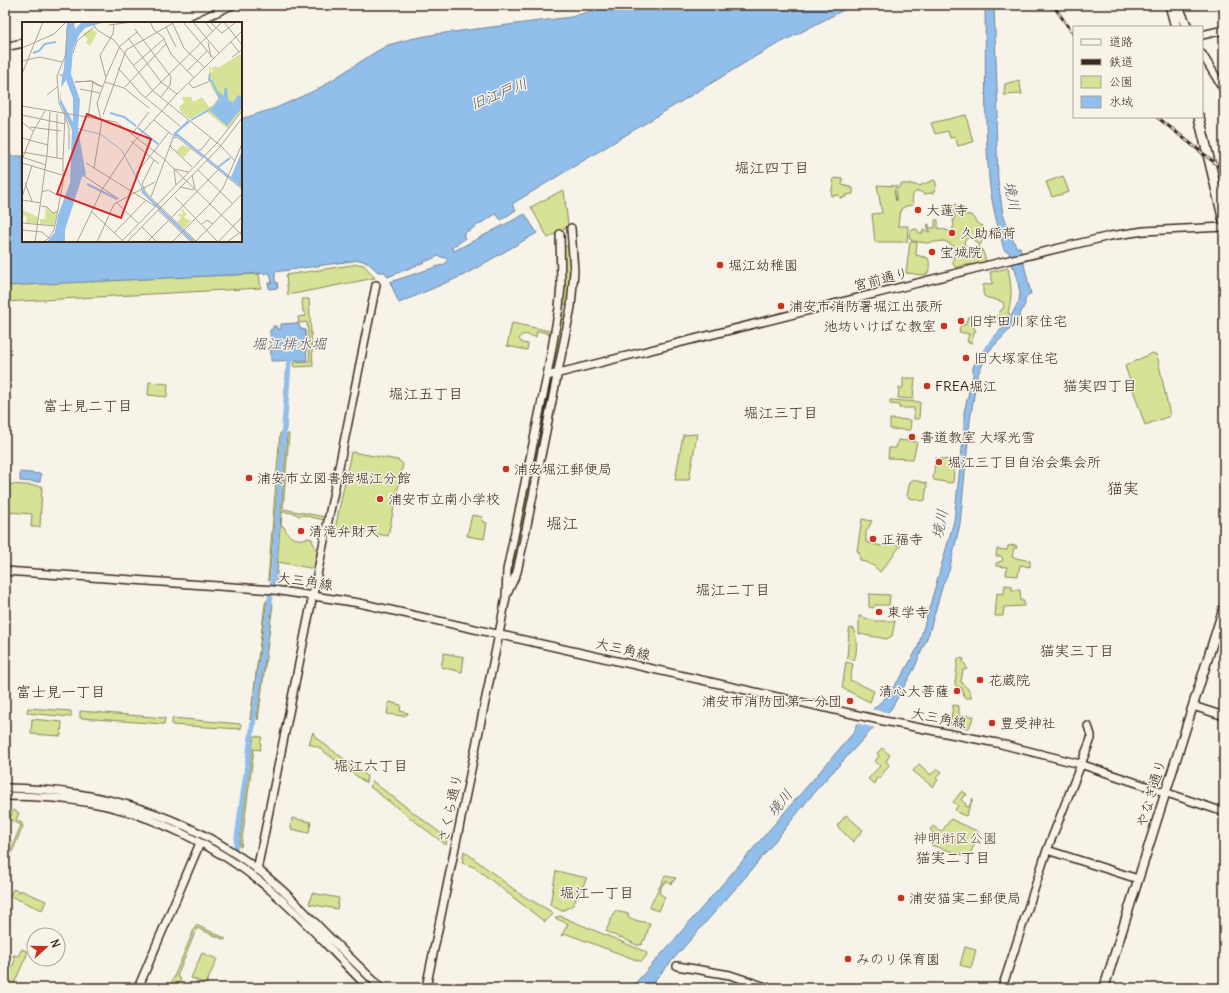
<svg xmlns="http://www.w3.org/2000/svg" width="1229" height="993" font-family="Delius,'Klee One',sans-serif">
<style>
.green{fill:#d6e295;stroke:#88865a}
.water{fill:#92beeb;stroke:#6f8399}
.pier{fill:#f7f3e8}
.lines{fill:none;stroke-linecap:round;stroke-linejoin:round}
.canal{stroke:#92beeb;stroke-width:5.5}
.tertiary-casing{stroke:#3b2a1e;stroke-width:10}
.secondary-casing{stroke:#3b2a1e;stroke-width:11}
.primary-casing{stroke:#3b2a1e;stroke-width:12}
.tertiary{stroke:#f7f3e8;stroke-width:7}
.secondary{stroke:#f7f3e8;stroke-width:8}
.primary{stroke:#f7f3e8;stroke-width:9}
.rail-casing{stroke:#3b2a1e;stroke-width:3}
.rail{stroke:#f7f3e8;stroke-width:1.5;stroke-dasharray:4.5;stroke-linecap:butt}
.poi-dot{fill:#c8321e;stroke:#f7f3e8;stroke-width:1.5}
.labels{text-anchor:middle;stroke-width:3;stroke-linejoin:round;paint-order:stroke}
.poi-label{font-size:14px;fill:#3b2a1e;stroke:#f7f3e8;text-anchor:start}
.street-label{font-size:14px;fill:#3b2a1e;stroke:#f7f3e8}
.park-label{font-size:14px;fill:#5a4f36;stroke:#f7f3e8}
.water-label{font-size:15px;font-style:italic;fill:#55565c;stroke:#f7f3e8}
.neighbourhood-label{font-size:15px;fill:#3b2a1e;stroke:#f7f3e8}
.quarter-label{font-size:16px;fill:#3b2a1e;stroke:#f7f3e8}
.inset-river{fill:none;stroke:#92beeb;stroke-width:2}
.inset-road{fill:none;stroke:#aca397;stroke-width:1}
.view{fill:#d62828;fill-opacity:0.15;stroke:#d62828;stroke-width:2}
.inset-edge{fill:none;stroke:#3b2a1e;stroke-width:2}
</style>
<rect width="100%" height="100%" fill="#f7f3e8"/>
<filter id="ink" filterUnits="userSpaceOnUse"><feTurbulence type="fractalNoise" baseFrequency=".025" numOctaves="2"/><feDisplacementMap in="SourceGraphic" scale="8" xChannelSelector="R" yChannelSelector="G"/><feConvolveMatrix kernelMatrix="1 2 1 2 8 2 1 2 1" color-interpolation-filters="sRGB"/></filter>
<g filter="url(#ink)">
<path class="green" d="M1019,80L1022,94L1004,95L1005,84Z
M966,115L973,142L958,146L955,137L950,138L948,131L935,134L931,123Z
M1063,176L1069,192L1052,197L1046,182Z
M834,178L843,179L842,185L853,188V194L845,195L846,197L840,198L839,195L831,196Z
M934,180C938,183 936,189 933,193L924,194L919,191C911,192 912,199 913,205L906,206L901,209L900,216H899L898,226H908L907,242H875L872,214L882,213L877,185L897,186L894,191L896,201V191L901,184H911L919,186Z
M563,190L564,191L568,225L567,227L548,238L531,207Z
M956,204L959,207L962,214L971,215L977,223L983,226V239L980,245L971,238H967L964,242L969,259H972V256L976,255L975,252L977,246H979L982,249L986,261C978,267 973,264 964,265C961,266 958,267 955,267L953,264L954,246L944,241L926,243L912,241L909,237L910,230L917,229L919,233H923V230L930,232L927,225L929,224V228H935V220H938V228L949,231L953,234L952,230L954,226L953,219L955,218L953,206Z
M910,242H917L916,255L928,258C930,261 930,271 927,274L922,275L906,273Z
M566,246H569L570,249V283L569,303L567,305L562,304L564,248Z
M358,264L364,265L375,278L288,295L286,275Z
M1008,268C1011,285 1013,295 1008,313L1010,314L1006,322L997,318L1000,311L1002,310L1004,306L1003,302L985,297L983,293V285L993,283L990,272Z
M259,274L261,288L5,302V283Z
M302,299H309L313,366L294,367L293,362L310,361L307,322L299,323L298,317L306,316L305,312H303Z
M560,315L566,316L558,358L553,357Z
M968,317H970L971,323L976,331L974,332L972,343L967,342L969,334L959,332L961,324L965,325Z
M512,323L550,331L549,335H548V333L537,331L536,337C530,336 522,331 519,339L522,343L528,344L527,350L507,346Z
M1152,353L1157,355L1170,416L1145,425L1125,366Z
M903,378H915L913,399L898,398L899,388H903Z
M149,382L168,384L167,397L148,395Z
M890,400L920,402L919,419H914V408H899V405L890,404Z
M542,414H544L546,417L535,469L532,471L530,470Z
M890,419L911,420L910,430L890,429Z
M280,433H282L269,581L268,579Z
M287,434H289L283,509L325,517L324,520L302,515L299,516L294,513L282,512L281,526H283C285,528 286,532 289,535C293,540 302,540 308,538L312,539L313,543L316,548L315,549H318L315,569L278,562L276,581Z
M697,434L689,480H675L683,435Z
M898,440L917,442L913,459L888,458L889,448H896Z
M351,452L398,460L403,464L388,536L365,532L364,535L335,529Z
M936,458L955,461L953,482L950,483L934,480L933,477Z
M912,480L926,483L927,485L925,500L923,501L909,498L907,495L910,482Z
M9,484L42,486L40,527H31L32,514L8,512Z
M529,484L532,488L515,567L510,566L527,485Z
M472,515L483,517L482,521L487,523L484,539L467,536Z
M862,519L872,521L866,532V542L881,546L888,543L901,545L880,572L874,566L860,560L859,552L857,551Z
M1016,545L1017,548H1014L1012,557L1030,561V567L1020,565L1018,576L1006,575L1007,567L996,566V563L1002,561L1003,559L1001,556H996L997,549L1007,550L1008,546Z
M1005,585L1012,586V590H1020L1021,601H1024V606L1004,607L1003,616H995L997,593L1004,594Z
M869,594L890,595L889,605H875L873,608L869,607Z
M267,600L250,720L265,604Z
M272,603L273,604L258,720L257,716Z
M859,616L875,621H895L892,636L887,639L859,634Z
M850,628L854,629L855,630C856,639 858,652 854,660L847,658L849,631Z
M444,653L464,657L462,672L441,667Z
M958,658L964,659L963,662L965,664L967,669L963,670L961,682L968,689L972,698H964L962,688L956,686L955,684Z
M846,662L853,664L850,680L874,691L870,702L842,688Z
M389,702L401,705L400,711L408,713V714L403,716L387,714Z
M953,705L959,706V716H974L969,728L950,726Z
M28,708L71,711V717L27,713Z
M80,711L165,718L164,724L80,718Z
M172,718L241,724V729L172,725Z
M32,719L62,722L61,736L31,734Z
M313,732L316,738L367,776L366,783L318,747L309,744Z
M254,736L262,737L260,743L261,744L260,750L254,749L241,847L239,846Z
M882,748L890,755L886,761L889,765L879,779L877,777L874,784L868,779L880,766L875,761L879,756L877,753Z
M919,764L931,775L937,768L942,772L936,778L938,780L933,787L913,771Z
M372,781L447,838L446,845L370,787Z
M962,791L967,794L966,796L964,795L961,800L966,804L965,806L969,807L973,798L966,816L958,813L955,810L958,805L953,802Z
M13,810L19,813L16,820L22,823V825L23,826L8,862L6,861L21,825L9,819Z
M846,815L863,830L853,842L837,826Z
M292,818L311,822L309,833L291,829Z
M951,819L979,832L969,857L931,845L937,836L930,830L933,826L941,832Z
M464,851L520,894L552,912L553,914L545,922L474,867L462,863Z
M556,871L587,878L573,905L562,911L550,905Z
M665,876L676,878L671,884L666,881L665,883H663L659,893L665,897L659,911L649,908Z
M13,889L20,892V890L46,901L42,910L10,896Z
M312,893L339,898L337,909L309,904Z
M615,911L629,914L628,917L638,921L650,923L645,940H643L642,945L640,944L639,946L624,939L622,937L620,938L606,931Z
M560,916L646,952L647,955L642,961H639L567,934L561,936L568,924L555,918Z
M196,925L225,938V940L197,928L177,976L181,979L177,986L171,984Z
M965,947L976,950L971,968L960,965Z
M22,949L28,952L12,988H5V981H6L15,960L13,956V955L18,956Z
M202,953L217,959L206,984L191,978Z"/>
<path class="water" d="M612,5H853L761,53L512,204L516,210L501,220L496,214L463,234L465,239L452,247L454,251L525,214L537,233L464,275L399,303L390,282L445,264L448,259L439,256L388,277L385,272H378L367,262L359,260L275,272V282H277L278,288L269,289L268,283H272L270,273L5,286V156H23V241H241V119L276,108L318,89L374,53L388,45L410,39L437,34L571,17Z
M985,5H994L998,116L996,119L998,181L1003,214L1016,247H1020L1031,294H1029L1025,300V304L1016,323L989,351L977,376L970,421L960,524L949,571L943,584L929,633L914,669L891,709L816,790L749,873L648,988H631L674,940L855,731L856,725L886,697L903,674L918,647L954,521L964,431V412L973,375V367L978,358L992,339L1008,322L1019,301L1020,293L1015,268L1012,267L1009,252L1004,250C998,226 991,203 989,178C984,121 986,63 985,5Z
M298,323L301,329L305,330L307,360L271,361L270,330L273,329V326H276L277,329H281V324Z
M20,472L41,474L40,482L20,481Z"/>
<path class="pier" d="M870,709L890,713L876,728L856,723Z"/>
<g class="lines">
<path class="canal" d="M236,846L273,579L289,361"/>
<defs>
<path id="tertiary" d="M193,23L232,5
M1202,35L1224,30
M5,47L23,43
M1202,54L1224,90
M547,376L1009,260L1110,236L1144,231L1224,227
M5,571L274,590L359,603L884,721L997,743L1080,764L1224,812
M507,594L517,572L526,530L571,307L574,271L571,228
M1193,706L1224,716
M5,788C96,789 183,813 257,869C282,888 305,912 327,935C345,953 363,970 381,988
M5,796C34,796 64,798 92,803C151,813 222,849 268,888C304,918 335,955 369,988
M1047,850L1138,879
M257,870L376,285
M677,966L730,975L769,988
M138,988L200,843
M426,988L499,634L506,597L507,570L547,376L559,308L561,285L560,234
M1002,988L1047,850L1091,739V735L1088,726"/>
<path id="secondary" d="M1104,988L1224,607"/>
<path id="primary" d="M1170,5L1176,27
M1177,5L1187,27
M1199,117L1224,221"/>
</defs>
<use href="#tertiary" class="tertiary-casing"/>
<use href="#secondary" class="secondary-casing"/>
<use href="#primary" class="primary-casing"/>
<use href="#tertiary" class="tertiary"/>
<use href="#secondary" class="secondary"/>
<use href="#primary" class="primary"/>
<defs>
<path id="rail" d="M1053,5L1074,35
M1157,117L1224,170"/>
</defs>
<use href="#rail" class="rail-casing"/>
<use href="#rail" class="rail"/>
</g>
</g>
<g class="poi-dot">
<circle cx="918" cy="210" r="4"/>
<circle cx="952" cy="233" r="4"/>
<circle cx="932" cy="252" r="4"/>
<circle cx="720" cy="265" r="4"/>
<circle cx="781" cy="306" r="4"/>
<circle cx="961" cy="321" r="4"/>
<circle cx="944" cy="326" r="4"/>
<circle cx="966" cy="358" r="4"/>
<circle cx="927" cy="386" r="4"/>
<circle cx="912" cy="437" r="4"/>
<circle cx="939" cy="462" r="4"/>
<circle cx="506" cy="469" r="4"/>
<circle cx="249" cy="478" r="4"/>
<circle cx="380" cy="499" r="4"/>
<circle cx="301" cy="531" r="4"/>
<circle cx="873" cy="539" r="4"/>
<circle cx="879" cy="612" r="4"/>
<circle cx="980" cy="680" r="4"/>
<circle cx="957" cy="691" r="4"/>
<circle cx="850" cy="701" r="4"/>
<circle cx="992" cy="723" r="4"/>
<circle cx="901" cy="898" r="4"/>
<circle cx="848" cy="959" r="4"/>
</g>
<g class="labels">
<g class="poi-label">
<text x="926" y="215">大蓮寺</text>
<text x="960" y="238">久助稲荷</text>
<text x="940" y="257">宝城院</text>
<text x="728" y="270">堀江幼稚園</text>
<text x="789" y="311">浦安市消防署堀江出張所</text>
<text x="969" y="326">旧宇田川家住宅</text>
<text x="936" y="331" text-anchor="end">池坊いけばな教室</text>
<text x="974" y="363">旧大塚家住宅</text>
<text x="935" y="391">FREA堀江</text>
<text x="920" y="442">書道教室 大塚光雪</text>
<text x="947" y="467">堀江三丁目自治会集会所</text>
<text x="514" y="474">浦安堀江郵便局</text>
<text x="257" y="483">浦安市立図書館堀江分館</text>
<text x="388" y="504">浦安市立南小学校</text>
<text x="309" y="536">清滝弁財天</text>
<text x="881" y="544">正福寺</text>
<text x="887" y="617">東学寺</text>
<text x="988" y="685">花蔵院</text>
<text x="949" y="696" text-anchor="end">清心大菩薩</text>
<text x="842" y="706" text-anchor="end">浦安市消防団第一分団</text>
<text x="1000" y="728">豊受神社</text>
<text x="909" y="903">浦安猫実二郵便局</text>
<text x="856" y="964">みのり保育園</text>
</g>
<g class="street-label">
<text transform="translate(881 279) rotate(-14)" y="5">宮前通り</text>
<text transform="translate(305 581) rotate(8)" y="5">大三角線</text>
<text transform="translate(623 649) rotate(13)" y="5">大三角線</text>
<text transform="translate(939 718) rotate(11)" y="5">大三角線</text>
<text transform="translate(1151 793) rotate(-73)" y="5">やなぎ通り</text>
<text transform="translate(450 808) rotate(-78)" y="5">さくら通り</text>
</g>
<g class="park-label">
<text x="955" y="843">神明街区公園</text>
</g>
<g class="water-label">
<text transform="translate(499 94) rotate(-22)" y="5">旧江戸川</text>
<text transform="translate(1012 196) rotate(79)" y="5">境川</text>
<text x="289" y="349">堀江排水堀</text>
<text transform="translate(940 524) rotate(-79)" y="5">境川</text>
<text transform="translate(780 803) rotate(-51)" y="5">境川</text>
</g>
<g class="neighbourhood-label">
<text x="772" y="173">堀江四丁目</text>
<text x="1100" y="391">猫実四丁目</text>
<text x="426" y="399">堀江五丁目</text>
<text x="88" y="411">富士見二丁目</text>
<text x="781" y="418">堀江三丁目</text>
<text x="733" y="595">堀江二丁目</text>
<text x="1077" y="656">猫実三丁目</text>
<text x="61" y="697">富士見一丁目</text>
<text x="371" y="771">堀江六丁目</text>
<text x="953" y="863">猫実二丁目</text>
<text x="597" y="898">堀江一丁目</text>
</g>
<g class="quarter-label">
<text x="1123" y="494">猫実</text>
<text x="562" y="529">堀江</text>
</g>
</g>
<g transform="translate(22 22)">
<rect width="220" height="220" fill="#f7f3e8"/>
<path d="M70,7L75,11L68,24L64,21L66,17L60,12ZM220,31V88L206,107L185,90L169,99L183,88L168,97L158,89V84L162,81L160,75H169L171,80L180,75L187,85L191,83L196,76L186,59L188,41L189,51L191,49L189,46L194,44L196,46ZM160,123L169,127L161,136L160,132L159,134L154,129ZM24,185L31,191L35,189L32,204L18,202V197H23ZM159,186L162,188V190L164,191V194L161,195L169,199L162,206L155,200L160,195L156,194L158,191L161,193ZM0,188L16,195V202L4,201L5,195L0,192Z" fill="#d6e295"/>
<path d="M52,0L53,7L60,0H83L63,6L57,13L51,27L49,52L58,78L56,106L79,112L100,128L124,172L174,220H170L120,171L119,165L99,128L79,113L56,107L64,153L60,155L43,208V220H25L33,210L36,193L48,161L50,108L38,81L40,54L36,53L41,52L42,45L45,1ZM44,58L51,76V100L39,78V66ZM205,65L206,77L211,81L216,73L220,75V86L205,104L188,89L199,78L196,69L202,74V67ZM166,98L168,100L155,111L209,155L220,129V166L155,114L150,115L143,127L152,111Z" fill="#92beeb" fill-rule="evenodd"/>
<path class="inset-river" d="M11,31L17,29L23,22L34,20M88,91L102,95L114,104M169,98L192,85L198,77L190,59L187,58L188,52M116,106L136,122M196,145L208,136M65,162L95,177"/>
<path class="inset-road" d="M70,0L75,8L92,18L102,31M128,0L132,8L141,15L149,32L172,56M161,0L192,37M171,0L197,31M183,0L191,10M188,0L200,11L214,0M202,0L220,23M151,2L162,26L183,46M87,3L110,0M144,5L154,25M113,7L149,55L148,63L139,75M106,16L139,60L155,72M186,20L189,35M209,20L217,30M0,26L32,12L44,0M51,31L55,19L72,5M102,31L131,69L199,124L213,139M210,35L220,28M0,39L18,35L40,40M112,43L142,17M96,46L119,72L158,104M165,49L185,29M0,52L21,0M84,55L98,24L115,10M83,60L102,66L127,86M167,61L171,66L186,60M79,64L70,59L53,60L69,59L75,63L81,65M103,65L144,22M58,67L78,71M25,73L35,65M123,76L200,0M0,84L94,100L141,136L188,182L150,220M35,92V136M0,93L43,102M81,93L104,28L153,0M43,94L47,106V127M66,96L71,60M79,98L75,81L84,56L78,33L91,12L92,3M132,98L150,113M0,100L11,109M8,105L39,109M110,112L127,90M0,116L26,123M109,119L137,142M220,122L201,166L188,182L220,213M147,123L170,145M176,128H179L189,115M0,130L41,137L43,94L37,81L35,54L44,32L45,6L54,0M0,135L24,143M1,135L11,110L23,89M132,138L120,162L124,171L175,220M184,138L220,167M0,141L40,153M64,141L133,184M72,146L80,98M152,147L167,150M152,148L154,163M176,148L211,182M114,152L147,110M170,153L173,167M62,154L97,177M3,161L10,179M158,165L172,168M20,170L26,168L37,174M0,175L10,144M129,175L151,116L155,115L180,135M153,175L195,219M0,178L19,181M94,180L116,201M19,184L25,185L31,191L36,189M136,188L169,220M70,190L100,218M150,195L196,148M0,201L33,204M180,202L185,198L191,202M120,205L135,220M0,208L20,210L27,216M92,211L124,178M174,219L220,172M13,220L25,133L28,90M21,220L27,216L32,208L41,161V137M55,220L81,166L111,121L153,74L220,9M75,220L92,182L133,160M99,220L195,121L220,89M105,220L197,126L220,96M125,220L147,198M196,220L220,195M205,220L220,209"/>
<path class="view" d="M65,92L129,117L99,196L35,172Z"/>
<rect width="220" height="220" class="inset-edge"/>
</g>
<rect width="1229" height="993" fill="none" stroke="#f7f3e8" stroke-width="20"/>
<rect x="10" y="10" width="1209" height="973" fill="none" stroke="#3b2a1e" stroke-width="1.5" filter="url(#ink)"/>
<rect x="1073" y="26" width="130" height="92" fill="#f7f3e8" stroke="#aca397"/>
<rect x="1081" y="39" width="20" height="6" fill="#f7f3e8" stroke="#aca397"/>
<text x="1109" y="46" font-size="12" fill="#3b2a1e">道路</text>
<rect x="1081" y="59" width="20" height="6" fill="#3b2a1e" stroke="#aca397"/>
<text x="1109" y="66" font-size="12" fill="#3b2a1e">鉄道</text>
<rect x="1081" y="76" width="20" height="12" fill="#d6e295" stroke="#aca397"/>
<text x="1109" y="86" font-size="12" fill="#3b2a1e">公園</text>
<rect x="1081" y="96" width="20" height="12" fill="#92beeb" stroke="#aca397"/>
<text x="1109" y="106" font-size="12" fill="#3b2a1e">水域</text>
<g transform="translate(46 947) rotate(69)"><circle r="19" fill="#f7f3e8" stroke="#aca397"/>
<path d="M0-3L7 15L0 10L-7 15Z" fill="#c8321e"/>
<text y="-6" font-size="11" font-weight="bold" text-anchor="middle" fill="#3b2a1e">N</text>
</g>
</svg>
